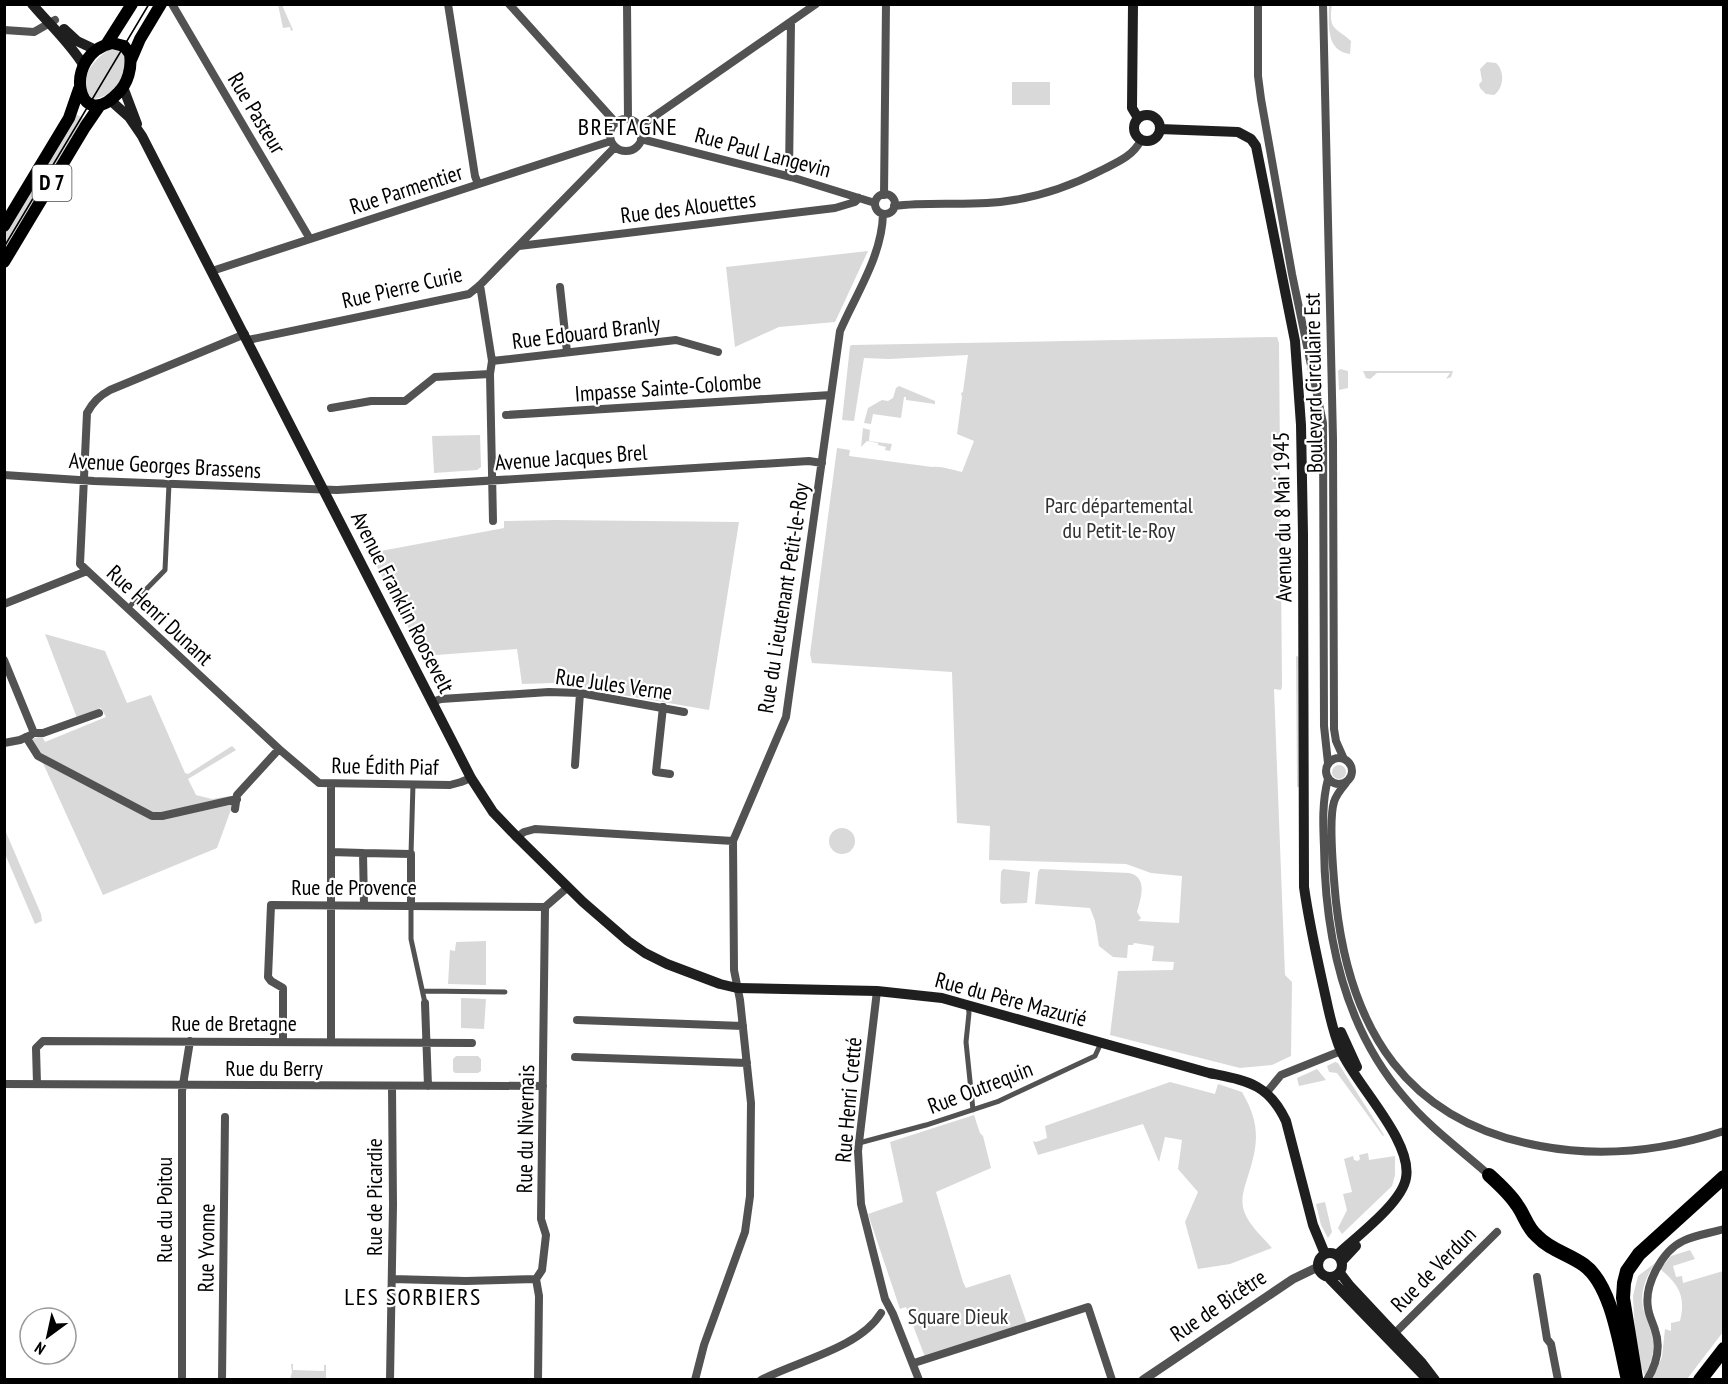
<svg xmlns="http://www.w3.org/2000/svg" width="1728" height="1384" font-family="'PT Sans Narrow',sans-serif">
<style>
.green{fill:#d9d9d9}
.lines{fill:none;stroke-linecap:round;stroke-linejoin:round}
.pedestrian{stroke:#525252;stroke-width:5}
.minor{stroke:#525252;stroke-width:8}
.tertiary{stroke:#525252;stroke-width:9}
.secondary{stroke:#1f1f1f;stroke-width:10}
.primary{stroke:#000;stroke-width:12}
.motorway{stroke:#000;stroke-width:14}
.tram{stroke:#000;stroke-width:1.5}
.labels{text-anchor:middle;stroke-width:4.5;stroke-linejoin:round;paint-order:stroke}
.shield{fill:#fff;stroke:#4c4c4c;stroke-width:1.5}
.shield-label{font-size:21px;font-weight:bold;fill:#000}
.street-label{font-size:22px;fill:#000;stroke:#fff}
.park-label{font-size:22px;fill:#303030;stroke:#fff}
.neighbourhood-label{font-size:24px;letter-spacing:1.5px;fill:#000;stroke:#fff}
</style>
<rect width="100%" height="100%" fill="#fff"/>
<path class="green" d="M278,5H282L293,30L291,31L290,27L283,28Z
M1329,5H1332C1328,31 1336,27 1351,41L1350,54C1325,51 1329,23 1329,5Z
M111,49L120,51L125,57C127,75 113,98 93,99C72,84 96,56 111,49Z
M1487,62L1496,63C1505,71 1504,88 1494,95L1486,94L1480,88L1479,84L1482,81L1480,69Z
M1012,82H1050V105H1012Z
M75,114L85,119L5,254V233Z
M868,251L835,322L779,327L735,347L726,267Z
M1277,337L1279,343L1282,686L1281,690L1274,689L1285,975L1292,982L1291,1056L1272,1065L1240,1068L1110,1035L1118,971L1173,970L1174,962L1152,961L1154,946L1134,943L1133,945H1128L1127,958L1113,957L1099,946L1095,921L1090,908L1035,904L1038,872L1040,869L1129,873C1148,877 1141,898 1137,912L1141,918L1138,921L1179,923L1182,876L1151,873L1126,864L989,860L990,826L957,823L952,672L812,663L810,654L837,448L850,450L849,456L932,467C942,466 952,470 962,472L974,441L957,434L962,397L961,393L963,392L968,355L889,359L864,358L854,421L842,420L850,346L852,345Z
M1340,369L1348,371V388L1339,390L1338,371Z
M1363,371H1453L1451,377L1446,379L1450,373H1377L1370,379L1366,378Z
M899,386L935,401V404L906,400V397H904L901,418L873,414L871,424L864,423L868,408L882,400L888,401L893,398L896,388Z
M863,428L870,430L869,441L892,444L890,451L885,450L886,447L878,445V443L867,441L861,447Z
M480,435L481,467L477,470L434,473L432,436Z
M556,520L739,522L709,710L553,683L522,684L517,649L423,656L370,553L504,528V521Z
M45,634L105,651L127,703L151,695L185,773L188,774L232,746L236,750L188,779L196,795L212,799L230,796V803L233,804L217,848L103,895L32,739L42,736L45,742L106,717L101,708L77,718Z
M1296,656L1299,657V787H1297Z
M1332 772a7 7 0 1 1 14 0a7 7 0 1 1-14 0Z
M829 841a13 13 0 1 1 26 0a13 13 0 1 1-26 0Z
M5,830L41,914L42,921L35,924L5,854Z
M1003,869L1030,872L1027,903L1002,904L1000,902L1001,872Z
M486,941V985L448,984L450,950L455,951L456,942Z
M461,998L486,999L484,1029L461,1028Z
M456,1056H478L481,1059V1071L478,1073H455L453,1071V1059Z
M1335,1062L1338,1063L1384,1135L1383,1136L1337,1073L1329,1072L1327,1066Z
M1317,1069L1326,1080L1299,1086L1297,1078Z
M1170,1082L1215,1094L1218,1084L1242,1092C1260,1123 1259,1142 1248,1176C1245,1186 1241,1196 1243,1207C1246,1223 1263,1237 1272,1248L1230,1264L1198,1269L1185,1222L1198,1192L1178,1169L1182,1140L1165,1137L1159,1162L1143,1124L1038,1155L1033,1141L1036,1142L1047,1138L1045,1126Z
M974,1115L980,1133L983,1136L991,1168L936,1192L963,1282L966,1288L1010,1274L1027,1324L925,1357L906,1307L900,1309L868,1214L903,1202L890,1142Z
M1368,1153L1369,1160L1395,1156V1175L1392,1186L1342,1234L1338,1228L1347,1210L1343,1194L1352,1192L1344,1159L1353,1156L1354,1160L1358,1161L1360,1159L1359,1155Z
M1325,1202L1332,1232L1328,1238L1321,1225L1316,1204Z
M1690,1250L1695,1259L1673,1266L1676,1277L1682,1276L1683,1283L1723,1271V1332L1687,1379L1652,1380L1662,1357L1665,1329L1671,1331V1323L1680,1321C1686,1297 1679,1284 1660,1269L1671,1256Z
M1655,1263C1646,1277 1640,1291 1643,1308C1645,1316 1650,1322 1652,1330C1656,1346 1652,1362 1645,1376L1636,1354L1633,1296L1638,1276Z
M291,1364H293V1370L324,1371V1365H326V1379H290L292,1372Z"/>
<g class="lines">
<path class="pedestrian" d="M127,609L165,570L169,484
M411,854L413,784
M411,906V939L425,1003
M423,991L505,992
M968,1005L969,1013L966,1042L973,1110
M859,1143L926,1125L999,1101L1095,1056L1101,1043"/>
<path class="minor" d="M172,4L310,239
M448,4L475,176L478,184
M509,4L616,123
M627,4L628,119
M1258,4V76L1261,99L1292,274L1323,423L1324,726L1328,763
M1323,4L1333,439L1334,729L1336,741L1344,759
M4,30L34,32L55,20
M610 135a16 16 0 1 1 32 0a16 16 0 1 1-32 0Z
M639,127L816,4
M641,139L791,177L875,203
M791,177L789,172L791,22
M875 204a10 10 0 1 1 20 0a10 10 0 1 1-20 0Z
M884,195L886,4
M894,206C925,202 956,205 987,203C1026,201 1067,188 1102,170C1118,162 1133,156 1141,140
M519,246L835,208L855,202L859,198
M212,271L611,141
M480,285L492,361L490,374L493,521
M560,287L567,352
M245,334L110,390C99,396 93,402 87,413L80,564L279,749
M248,340L469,294L480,285L615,147
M492,361L676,340L718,352
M331,408L371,401H405L435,377L490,374
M506,415L831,395
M4,475L94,481L337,490L809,461L822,463
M4,604L87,571
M4,660L34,733H43L99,713
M432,702L441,699L549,692L580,693L684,712
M663,707L656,772L670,774
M26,737L38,756L152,816H162L237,799
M4,743L20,740L31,735
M1326 771a13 13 0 1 1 26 0a13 13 0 1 1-26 0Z
M575,765L580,693
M1328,779C1322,802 1323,824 1324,847C1325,936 1345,1029 1405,1098C1429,1127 1461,1150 1489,1175
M1346,783C1341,789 1336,795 1334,802C1328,821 1334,881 1336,902C1350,1030 1407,1122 1540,1146C1603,1158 1663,1151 1724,1131
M331,784V1041
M235,809L237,795L279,749L319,783L450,785L461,782L471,778
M517,837L524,832L535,829L733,841
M331,852L363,853L364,905
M363,853L411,854V906
M877,991L858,1151L861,1204L885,1299L893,1314L919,1380
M425,1003L428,1086
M577,1020L743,1026
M283,1041V988L271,981L268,977L271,905L545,907
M575,1057L747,1063
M4,1084L543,1086
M37,1084L36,1048L43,1041L472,1043
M1267,1092L1281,1075L1341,1051L1345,1052
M1537,1277L1547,1339L1551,1344L1558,1380
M392,1279L466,1281L536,1279
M1395,1333L1497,1232
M914,1363L1088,1307L1112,1380
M182,1380V1091L190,1041
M222,1380L225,1117
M390,1380L393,1205L392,1087
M538,1380L539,1296L536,1279L542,1270L546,1235L541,1219L545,907L568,887
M695,1380L704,1345L745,1232L750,1196L751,1103L740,1000L734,970L733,841L786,717L840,331C856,294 882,256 883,214
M761,1380C797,1361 860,1348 881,1313
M1647,1380C1656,1365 1661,1347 1655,1330C1653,1323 1649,1316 1648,1308C1644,1285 1662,1251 1683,1241C1695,1235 1711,1233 1724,1229"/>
<path class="tertiary" d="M1143,1380L1293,1279L1318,1267"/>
<path class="secondary" d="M32,4C50,25 70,43 84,66
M1133,4L1132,108L1138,118
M64,29L77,41L96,50
M123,87L137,124
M110,100L129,117L142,136L471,778L493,812L517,837L583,902L628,941L645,953L667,964L720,984L737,988L877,991L942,998L1209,1073C1247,1081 1268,1083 1286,1121L1313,1225L1325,1254
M1134 128a13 13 0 1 1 26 0a13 13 0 1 1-26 0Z
M1160,129L1238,132L1251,139L1256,146L1295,341L1301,425L1303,534L1304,887C1309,923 1317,958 1325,994C1329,1013 1333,1033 1341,1051C1356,1085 1413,1141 1406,1178C1402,1203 1356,1237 1337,1255
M1341,1032L1357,1067
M1318 1265a12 12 0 1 1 24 0a12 12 0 1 1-24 0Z
M1342,1261L1356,1246
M1340,1273L1350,1286L1422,1363L1435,1380
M1328,1277L1428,1380"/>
<path class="primary" d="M112,43L124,46L130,54C132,68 128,83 118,93C77,136 61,55 112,43Z
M106,45L132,4
M131,60L140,39L161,4
M4,226L69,118L79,89
M4,262L85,127L100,105"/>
<path class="motorway" d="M1489,1175C1499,1184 1510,1194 1517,1205C1525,1216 1527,1228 1537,1236C1550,1250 1569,1254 1584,1265C1612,1285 1620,1347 1628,1380
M1636,1378L1623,1298L1624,1283L1627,1271L1639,1254L1724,1177
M1700,1380L1724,1349"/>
<path class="tram" d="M4,247L149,4"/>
</g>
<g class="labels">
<rect class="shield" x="32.5" y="165" width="39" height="36" rx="4.5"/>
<g class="shield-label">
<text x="52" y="190">D 7</text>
</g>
<g class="street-label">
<text transform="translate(257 113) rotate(59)" y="8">Rue Pasteur</text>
<text transform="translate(763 152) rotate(15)" y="8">Rue Paul Langevin</text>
<text transform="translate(406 189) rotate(-18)" y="8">Rue Parmentier</text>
<text transform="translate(688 207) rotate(-7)" y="8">Rue des Alouettes</text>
<text transform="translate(402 287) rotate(-13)" y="8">Rue Pierre Curie</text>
<text transform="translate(586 332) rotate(-7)" y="8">Rue Edouard Branly</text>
<text transform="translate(1313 383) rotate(-91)" y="8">Boulevard Circulaire Est</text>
<text transform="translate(668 387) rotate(-4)" y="8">Impasse Sainte-Colombe</text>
<text transform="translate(571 457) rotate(-4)" y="8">Avenue Jacques Brel</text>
<text transform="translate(165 465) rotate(3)" y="8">Avenue Georges Brassens</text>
<text transform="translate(1282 517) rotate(-91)" y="8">Avenue du 8 Mai 1945</text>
<text transform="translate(783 598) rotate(-81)" y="8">Rue du Lieutenant Petit-le-Roy</text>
<text transform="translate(403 602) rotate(63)" y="8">Avenue Franklin Roosevelt</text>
<text transform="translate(160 615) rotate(43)" y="8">Rue Henri Dunant</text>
<text transform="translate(614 684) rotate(8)" y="8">Rue Jules Verne</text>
<text transform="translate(385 766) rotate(1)" y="8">Rue Édith Piaf</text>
<text x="354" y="895">Rue de Provence</text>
<text transform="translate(1011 999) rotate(15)" y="8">Rue du Père Mazurié</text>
<text x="234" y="1031">Rue de Bretagne</text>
<text x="274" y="1076">Rue du Berry</text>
<text transform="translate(980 1087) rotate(-21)" y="8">Rue Outrequin</text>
<text transform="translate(848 1100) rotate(-85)" y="8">Rue Henri Cretté</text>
<text transform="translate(525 1129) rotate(-89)" y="8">Rue du Nivernais</text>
<text transform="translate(374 1197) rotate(-90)" y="8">Rue de Picardie</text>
<text transform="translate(164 1210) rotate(-90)" y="8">Rue du Poitou</text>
<text transform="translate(206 1248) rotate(-89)" y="8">Rue Yvonne</text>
<text transform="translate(1433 1269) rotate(-45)" y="8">Rue de Verdun</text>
<text transform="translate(1218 1305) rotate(-34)" y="8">Rue de Bicêtre</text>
</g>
<g class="park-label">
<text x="1119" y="513">Parc départemental<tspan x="1119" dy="25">du Petit-le-Roy</tspan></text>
<text x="958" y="1324">Square Dieuk</text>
</g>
<g class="neighbourhood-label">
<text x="628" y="135">BRETAGNE</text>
<text x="413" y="1305">LES SORBIERS</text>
</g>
</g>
<rect width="1728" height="1384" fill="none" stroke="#000000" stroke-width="12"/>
<g transform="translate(48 1336) rotate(213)"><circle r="28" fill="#ffffff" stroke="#999999" stroke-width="1.5"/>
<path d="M0-4.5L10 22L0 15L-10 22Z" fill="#000000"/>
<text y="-9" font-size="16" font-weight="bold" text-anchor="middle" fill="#000000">N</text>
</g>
</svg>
